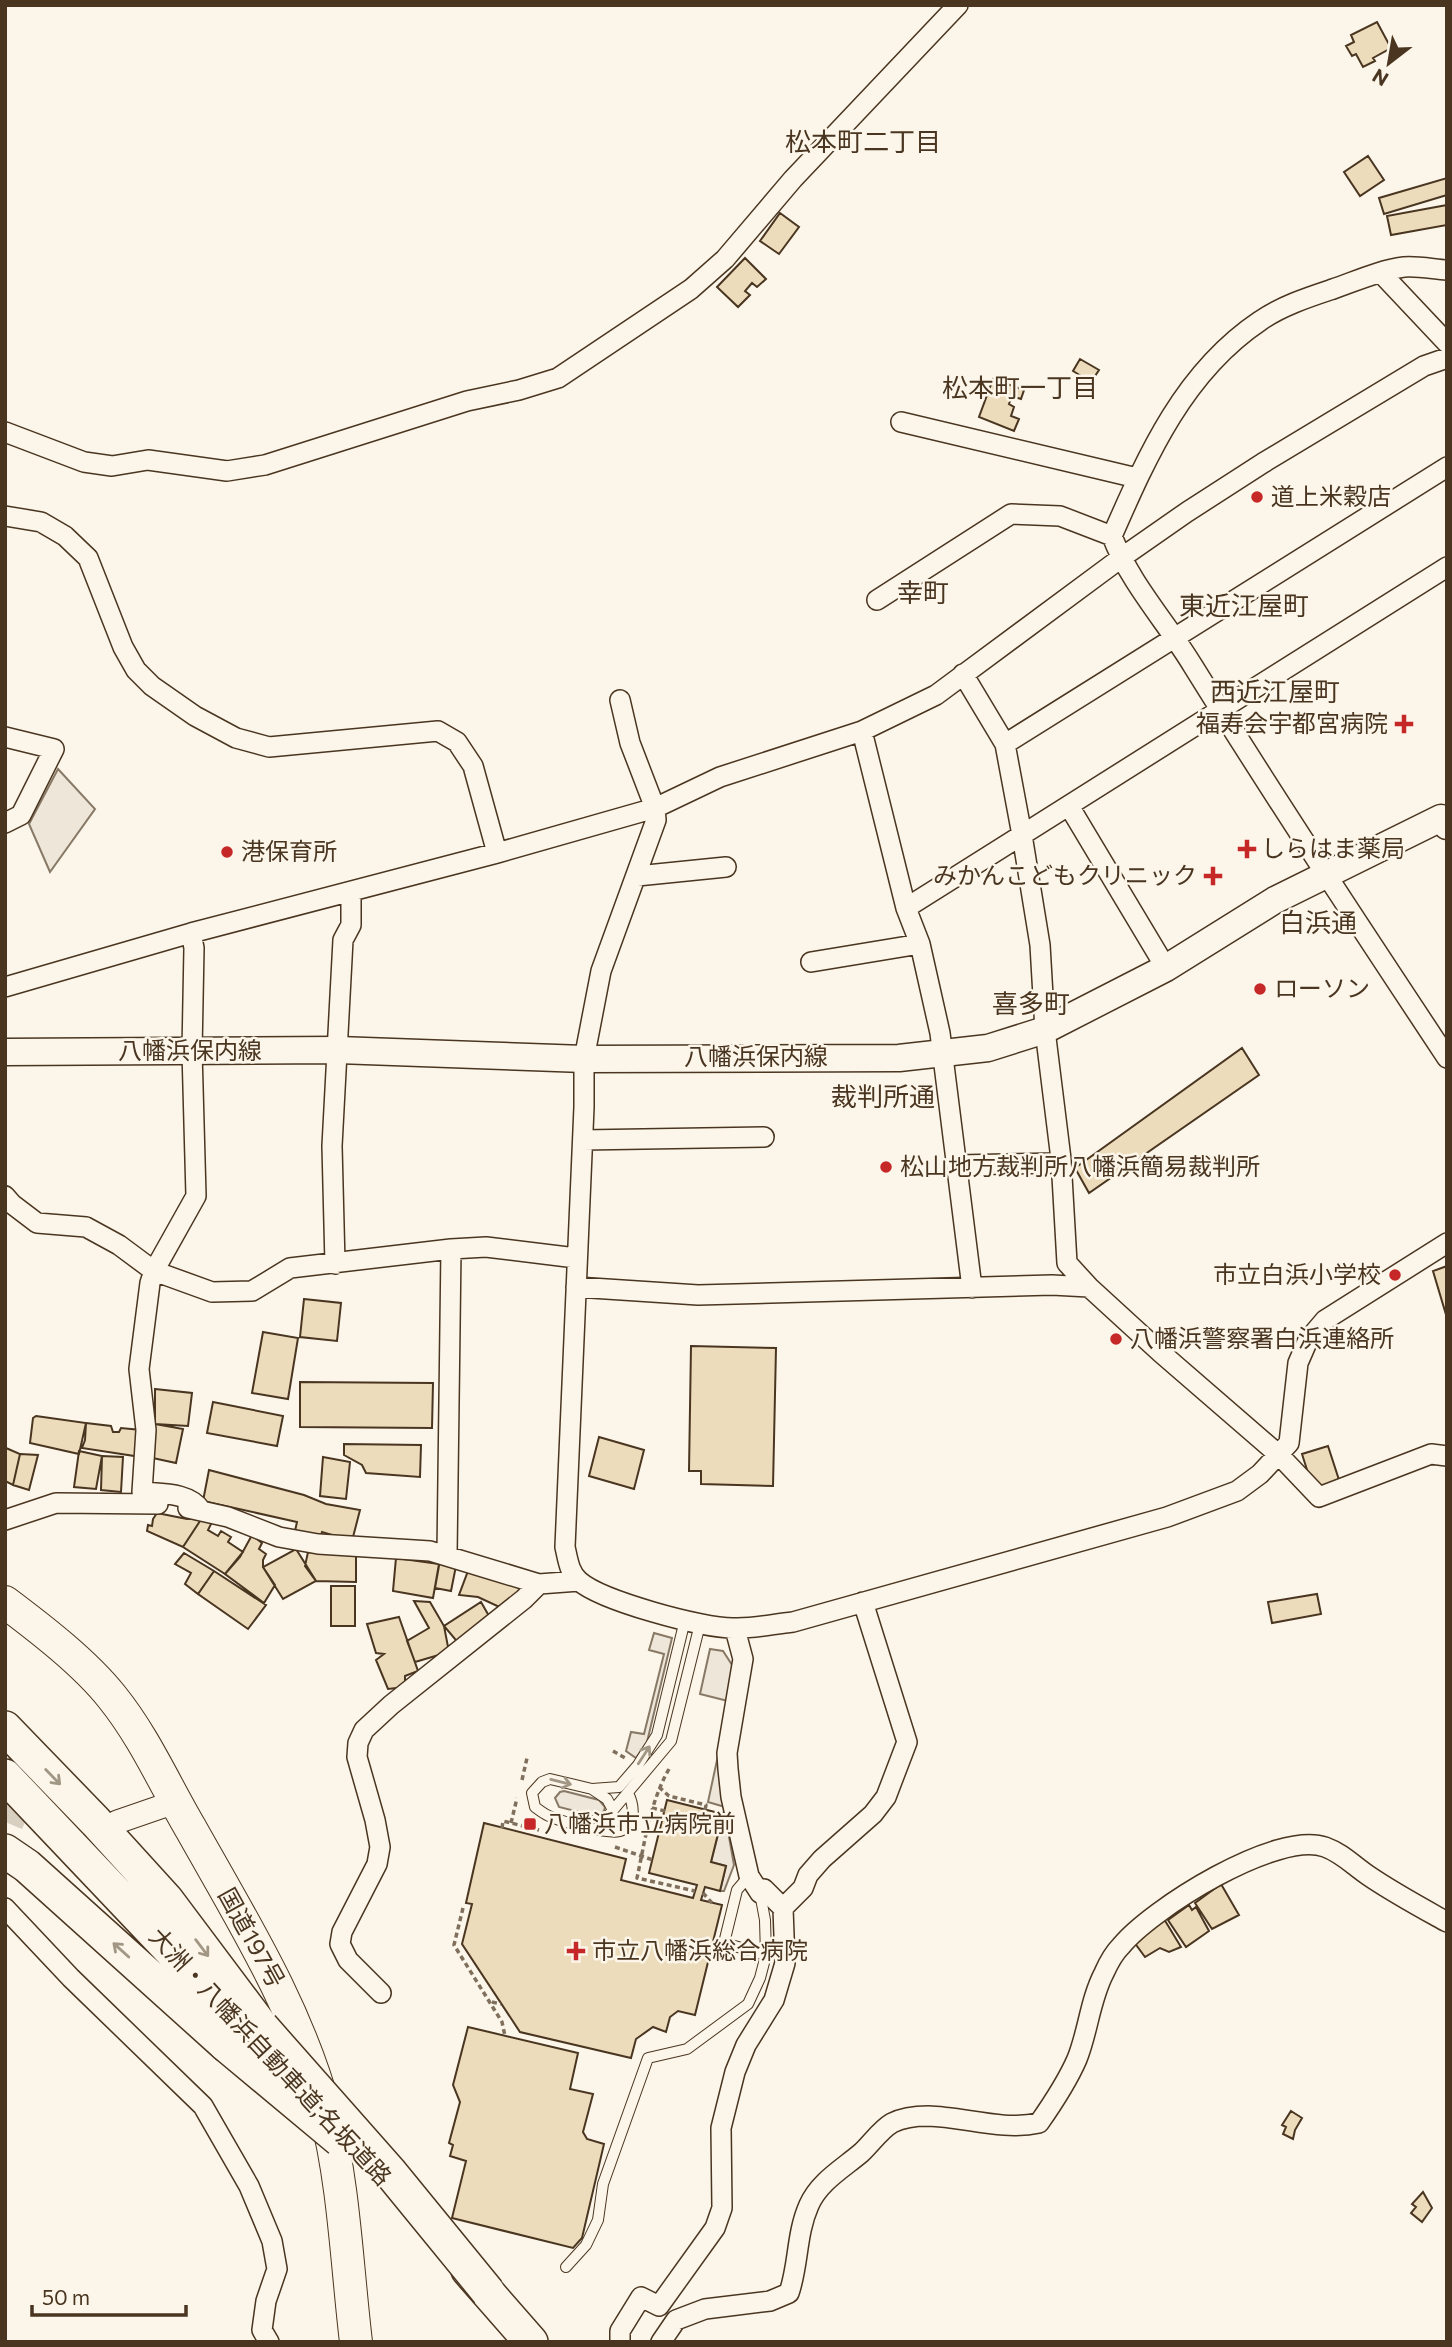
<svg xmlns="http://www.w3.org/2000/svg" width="1452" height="2347" font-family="Commissioner,'Noto Sans JP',sans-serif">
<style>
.green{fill:#ede6d9;stroke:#887966;stroke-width:2}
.building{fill:#ecdcbc;stroke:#4a3520;stroke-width:2}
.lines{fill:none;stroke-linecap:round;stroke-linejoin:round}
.tertiary-tunnel{stroke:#d8cfc1;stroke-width:23;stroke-dasharray:23 11;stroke-linecap:butt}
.service-casing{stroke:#4a3520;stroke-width:12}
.minor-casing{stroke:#4a3520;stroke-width:22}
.tertiary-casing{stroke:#4a3520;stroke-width:25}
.secondary-casing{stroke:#4a3520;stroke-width:29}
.trunk-casing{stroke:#4a3520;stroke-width:34}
.motorway-casing{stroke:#4a3520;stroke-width:36}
.path{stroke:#7f6f5c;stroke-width:3.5;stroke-dasharray:5 3.5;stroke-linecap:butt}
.service{stroke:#fbf6e9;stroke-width:10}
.minor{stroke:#fbf6e9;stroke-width:19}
.tertiary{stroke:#fbf6e9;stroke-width:23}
.secondary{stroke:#fbf6e9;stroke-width:26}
.trunk{stroke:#fbf6e9;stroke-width:32}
.motorway{stroke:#fbf6e9;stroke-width:33}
.motorway-bridge-casing{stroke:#4a3520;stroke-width:36;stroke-linecap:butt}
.motorway-bridge{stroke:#fbf6e9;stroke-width:33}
.oneway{stroke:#a29684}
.poi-dot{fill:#c62828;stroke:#fbf6e9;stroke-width:2.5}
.labels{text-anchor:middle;stroke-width:5;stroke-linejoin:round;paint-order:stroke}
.poi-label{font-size:24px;fill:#4a3520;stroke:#fbf6e9;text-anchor:start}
.street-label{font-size:24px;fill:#4a3520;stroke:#fbf6e9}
.neighbourhood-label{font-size:26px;fill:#4a3520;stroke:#fbf6e9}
</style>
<rect width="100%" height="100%" fill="#fbf6e9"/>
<path class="green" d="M58,769L95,809L50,872L29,824Z
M654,1633L672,1638L647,1742L636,1758L626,1751L631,1732L644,1734L664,1654L649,1650Z
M710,1649L723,1651L734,1668L728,1701L700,1694Z
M725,1723L728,1831L734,1865L724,1891H720L726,1866L711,1862L725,1807L708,1802Z
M564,1791L599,1800L605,1807L604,1811L595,1816L559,1807L555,1798L560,1792Z"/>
<path class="building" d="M1377,22L1391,48L1373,58L1375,61L1363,67L1356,54L1352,56L1346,46L1354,42L1351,35Z
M1368,156L1384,180L1360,196L1344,172Z
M1447,178V195L1384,214L1379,198Z
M1447,205V225L1391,235L1387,216Z
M780,213L799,227L779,254L760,241Z
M745,258L766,279L757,287L752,283L745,291L750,295L738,307L717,287Z
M1080,359L1099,370L1091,382L1073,371Z
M993,379L1024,390L1021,399L1012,396L1009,404L1014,407L1011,416L1019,419L1014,431L979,417Z
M1242,1048L1259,1075L1089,1193L1075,1168Z
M1447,1266V1318L1433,1271Z
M304,1299L341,1303L337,1341L300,1337Z
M263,1332L298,1338L288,1399L252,1393Z
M691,1346L776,1348L773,1486L701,1484V1471H689Z
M300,1382L433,1383L432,1428L300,1427Z
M155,1389L192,1393L188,1426L155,1424Z
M213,1402L283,1416L277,1446L207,1433Z
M36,1416L86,1423L79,1454L30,1443L33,1418Z
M86,1423L111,1426L113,1432H119L121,1428L141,1430V1457L82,1448L85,1440Z
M155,1424L183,1429L176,1463L148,1457Z
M599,1437L644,1450L634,1489L589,1476Z
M344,1444L421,1445L420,1477L366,1473L362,1465L344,1455Z
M1328,1446L1340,1483L1314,1492L1302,1454Z
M6,1448L20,1454L13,1485L5,1481Z
M79,1451L102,1456L96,1489L74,1487Z
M20,1454L38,1455L29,1490L13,1485Z
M102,1456L123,1457L121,1492L101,1490Z
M323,1457L350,1462L346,1499L320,1496Z
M209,1470L304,1495L326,1504L360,1510L352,1541L322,1532L320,1539L295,1531L297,1522L203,1501Z
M157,1513L187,1519L202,1518L183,1547L147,1531L148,1525L152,1526L153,1519Z
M202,1518L211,1524L208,1530L218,1536L221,1531L231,1537L228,1542L243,1552L225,1574L183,1547Z
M252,1535L262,1543L259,1549L266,1554L263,1560V1567L275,1585L264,1603L225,1574L240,1557Z
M296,1549L316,1581L283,1599L263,1567Z
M308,1552L356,1553V1582L316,1581L305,1566Z
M184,1553L214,1571L198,1594L185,1584L191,1573L175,1564Z
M396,1558L439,1564L433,1598L393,1591Z
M440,1560L456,1566L451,1591L435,1588Z
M214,1571L266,1605L248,1629L198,1594Z
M468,1571L524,1588L508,1611L478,1597L459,1595Z
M331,1586H355V1626H331Z
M1317,1594L1321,1614L1272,1623L1268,1602Z
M414,1601L430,1602L444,1626L449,1652L415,1662L407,1641L429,1628Z
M481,1602L493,1623L460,1645L444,1626Z
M399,1617L418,1671L405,1676V1687L388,1689L376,1660L384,1654L376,1653L367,1624Z
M667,1800L723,1814L711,1862L726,1866L720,1891L705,1887L701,1900L722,1905L695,2015L678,2011L670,2017L666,2032L653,2027L636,2039L631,2058L520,2032L462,1944L472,1904L466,1903L484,1823L626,1859L621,1880L693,1898L697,1885L649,1873Z
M1221,1884L1239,1915L1212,1929L1195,1903Z
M1189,1905L1192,1910L1196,1907L1209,1931L1186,1947L1168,1920Z
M1164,1919L1181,1947L1169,1952L1160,1948L1145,1957L1134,1942Z
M468,2027L578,2053L570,2089L593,2094L583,2132L587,2139L604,2144L582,2238L573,2248L452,2218L466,2161L450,2156L453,2145L449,2143L460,2102L453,2085Z
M1291,2111L1302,2118L1295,2130L1293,2139L1283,2134L1286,2127L1282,2125Z
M1423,2192L1432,2208L1422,2222L1411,2213L1416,2207L1412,2204Z"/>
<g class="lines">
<path class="tertiary-tunnel" d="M5,1809C48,1829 64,1831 110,1823"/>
<defs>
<path id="service" d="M592,1789L607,1799L613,1810
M628,1793C634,1805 637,1825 620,1831C611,1835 559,1821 549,1816C544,1814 539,1810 535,1807L532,1793L542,1782L550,1779L592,1789L619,1787L638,1765L657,1735L685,1620
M598,1828L671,1741L700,1624
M749,1876L737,1890L724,1943L766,1955
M566,2267L586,2245L598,2220L603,2184L648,2058L687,2049L748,2004L760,1978L766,1955L765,1920L760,1893"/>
<path id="minor" d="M1447,270C1433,269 1418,266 1404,267C1380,270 1356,281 1333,289C1309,297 1281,306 1260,321C1184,372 1148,454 1112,536C1130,583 1167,623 1193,666C1275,798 1361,928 1447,1058
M1381,273L1447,343
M901,422L1137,478
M5,432L84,462L112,466L148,460L227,471L265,465L467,401L519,390L558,378L691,289L725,259L793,179L958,5
M5,516L41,522L65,536L88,558L123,647L136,670L152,686L195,716L236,738L269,747L438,731L457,742L473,766L497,853
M877,600L1011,514L1060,516L1112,536
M963,674L1005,744L1022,835L1040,945L1045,1030L1061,1159L1067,1263L1089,1287L1160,1352L1279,1455L1319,1497L1431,1454L1447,1456
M620,700L630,743L655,808L656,820L601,971L584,1059V1107L565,1547C568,1560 569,1572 579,1581C602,1601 702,1628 733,1628C753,1629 773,1624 793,1622L1167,1517L1237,1491L1260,1474L1289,1443L1298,1363L1308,1340L1325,1320L1447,1243
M862,731L906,908L920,944L940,1033L972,1288
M5,737L54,749L21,815L5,823
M1005,744L1447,467
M1069,806L1166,968
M637,876L726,867
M906,908L1447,567
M191,933L194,948L192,1051L196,1196L154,1271L150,1283L139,1369L146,1430L142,1492C161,1494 189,1492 201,1510
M811,962L920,944
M5,987L191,933L497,853L655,808L720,777L862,731L936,695L1121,558L1187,512L1263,463L1424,366L1447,358
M583,1140L764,1137
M957,1165L1061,1163
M5,1196L12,1204L37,1223L86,1227L119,1245L154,1271L212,1292L252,1291L290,1268L451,1249L486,1247L576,1258
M335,1264L332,1146L343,940L351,925V892
M576,1287L698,1295L1052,1285L1089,1287
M188,1508L228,1517L279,1537L318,1544L430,1551L539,1584L579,1581
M5,1520L56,1503L158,1504
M447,1555L451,1249
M5,1908L71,1978L203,2106L249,2186L272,2241L277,2269L266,2301L262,2330L269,2342
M783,1908L803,1888L808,1875L822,1859L873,1814L886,1797L907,1742L863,1602
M381,1993L348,1960L340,1944L342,1932L377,1864L380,1847L375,1820L357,1757L358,1743L364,1730L391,1705L524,1599L539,1584
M620,2342V2331L641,2297L659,2306L715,2228L722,2208L721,2128L735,2072L746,2045L774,2000L785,1963L783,1908L764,1889L760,1893L749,1876L731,1797L728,1769L727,1753L743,1659L735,1629
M661,2342L676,2320L705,2309L770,2301L789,2293C799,2264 796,2234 809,2205C819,2182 842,2169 861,2153C871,2144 880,2130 892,2123C902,2118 916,2116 928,2116C965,2117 1002,2131 1039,2123C1053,2103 1067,2082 1077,2059C1088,2032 1090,2000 1104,1973C1108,1964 1114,1953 1121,1946C1151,1909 1277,1830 1325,1847C1342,1853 1354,1866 1369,1876C1394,1893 1420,1907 1447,1922"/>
<path id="tertiary" d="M117,1822L175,1802"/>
<path id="secondary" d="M5,1052L338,1050L584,1059L899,1058L988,1048L1045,1030L1166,968L1275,900L1441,818L1447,826"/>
<path id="trunk" d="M5,1602C41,1629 85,1663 112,1697C145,1738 165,1785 191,1829C242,1920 298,2009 325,2111C344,2183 347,2267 356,2342"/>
<path id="motorway" d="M5,1728L96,1822L166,1899L262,2027
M5,1776L227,2010
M5,1851L27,1866L226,2045
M468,2270L531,2342"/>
</defs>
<use href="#service" class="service-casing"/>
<use href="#minor" class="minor-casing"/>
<use href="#tertiary" class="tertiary-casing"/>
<use href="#secondary" class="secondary-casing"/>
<use href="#trunk" class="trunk-casing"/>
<use href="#motorway" class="motorway-casing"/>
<path class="path" d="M613,1751L627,1759
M669,1769C650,1802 645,1841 637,1878L695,1891
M522,1780L527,1758
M659,1787L669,1796L706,1805L705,1810
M652,1808L665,1811
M511,1823L517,1798
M502,1828L503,1821L539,1830
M615,1847L653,1860
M703,1893L712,1903
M463,1908L454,1945L502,2022L505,2036
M492,2002L501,2004"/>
<use href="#service" class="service"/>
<use href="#minor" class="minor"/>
<use href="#tertiary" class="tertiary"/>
<use href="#secondary" class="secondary"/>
<use href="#trunk" class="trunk"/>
<use href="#motorway" class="motorway"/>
<defs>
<path id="motorway-bridge" d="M262,2027L390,2172L488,2292
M226,2045L340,2140"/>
</defs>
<use href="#motorway-bridge" class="motorway-bridge-casing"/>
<use href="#motorway-bridge" class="motorway-bridge"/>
</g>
<defs><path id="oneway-shaft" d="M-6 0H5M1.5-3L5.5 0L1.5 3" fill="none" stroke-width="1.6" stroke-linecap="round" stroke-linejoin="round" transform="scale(1.75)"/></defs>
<g class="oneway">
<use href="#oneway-shaft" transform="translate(644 1755) rotate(-57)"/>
<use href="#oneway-shaft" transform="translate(53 1777) rotate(46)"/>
<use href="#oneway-shaft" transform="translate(561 1782) rotate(14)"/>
<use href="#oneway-shaft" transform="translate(202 1948) rotate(53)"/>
<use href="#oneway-shaft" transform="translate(121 1950) rotate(-138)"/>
</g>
<g class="poi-dot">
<circle cx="1257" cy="497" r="7"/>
<path d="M1400.5 713.5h7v7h7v7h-7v7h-7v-7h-7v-7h7z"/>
<path d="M1243.5 838.5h7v7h7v7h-7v7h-7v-7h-7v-7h7z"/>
<circle cx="227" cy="852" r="7"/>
<path d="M1209.5 865.5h7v7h7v7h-7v7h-7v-7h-7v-7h7z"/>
<circle cx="1260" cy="989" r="7"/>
<circle cx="886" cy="1167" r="7"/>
<circle cx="1395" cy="1275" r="7"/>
<circle cx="1116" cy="1339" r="7"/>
<rect x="523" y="1817" width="14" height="14" rx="3.5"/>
<path d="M572.5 1940.5h7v7h7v7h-7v7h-7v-7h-7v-7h7z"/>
</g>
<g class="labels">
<g class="poi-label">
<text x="1271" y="505">道上米穀店</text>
<text x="1388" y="732" text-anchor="end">福寿会宇都宮病院</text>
<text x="1261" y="857">しらはま薬局</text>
<text x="241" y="860">港保育所</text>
<text x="1197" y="884" text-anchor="end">みかんこどもクリニック</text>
<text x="1274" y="997">ローソン</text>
<text x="900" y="1175">松山地方裁判所八幡浜簡易裁判所</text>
<text x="1381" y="1283" text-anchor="end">市立白浜小学校</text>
<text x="1130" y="1347">八幡浜警察署白浜連絡所</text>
<text x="544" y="1832">八幡浜市立病院前</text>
<text x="592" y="1959">市立八幡浜総合病院</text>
</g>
<g class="street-label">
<text x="190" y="1059">八幡浜保内線</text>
<text x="756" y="1065">八幡浜保内線</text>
<text transform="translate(251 1938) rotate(61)" y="8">国道197号</text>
<text transform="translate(270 2057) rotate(47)" y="8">大洲・八幡浜自動車道;名坂道路</text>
</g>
<g class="neighbourhood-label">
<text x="863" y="151">松本町二丁目</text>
<text x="1020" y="397">松本町一丁目</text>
<text x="923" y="602">幸町</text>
<text x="1244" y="615">東近江屋町</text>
<text x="1275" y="701">西近江屋町</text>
<text x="1318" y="932">白浜通</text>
<text x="1031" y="1013">喜多町</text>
<text x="883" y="1106">裁判所通</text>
</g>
</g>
<rect width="1452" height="2347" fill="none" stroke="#4a3520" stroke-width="14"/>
<g transform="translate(1389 63) rotate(211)" stroke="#fbf6e9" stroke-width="5" paint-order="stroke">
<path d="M0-5L12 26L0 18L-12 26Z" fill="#4a3520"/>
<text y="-10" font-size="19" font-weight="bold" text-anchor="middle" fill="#4a3520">N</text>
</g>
<path d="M32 2305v10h154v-10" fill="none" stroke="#4a3520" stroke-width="3.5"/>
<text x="42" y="2305" font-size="21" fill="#4a3520" stroke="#fbf6e9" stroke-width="5" paint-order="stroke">50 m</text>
</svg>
